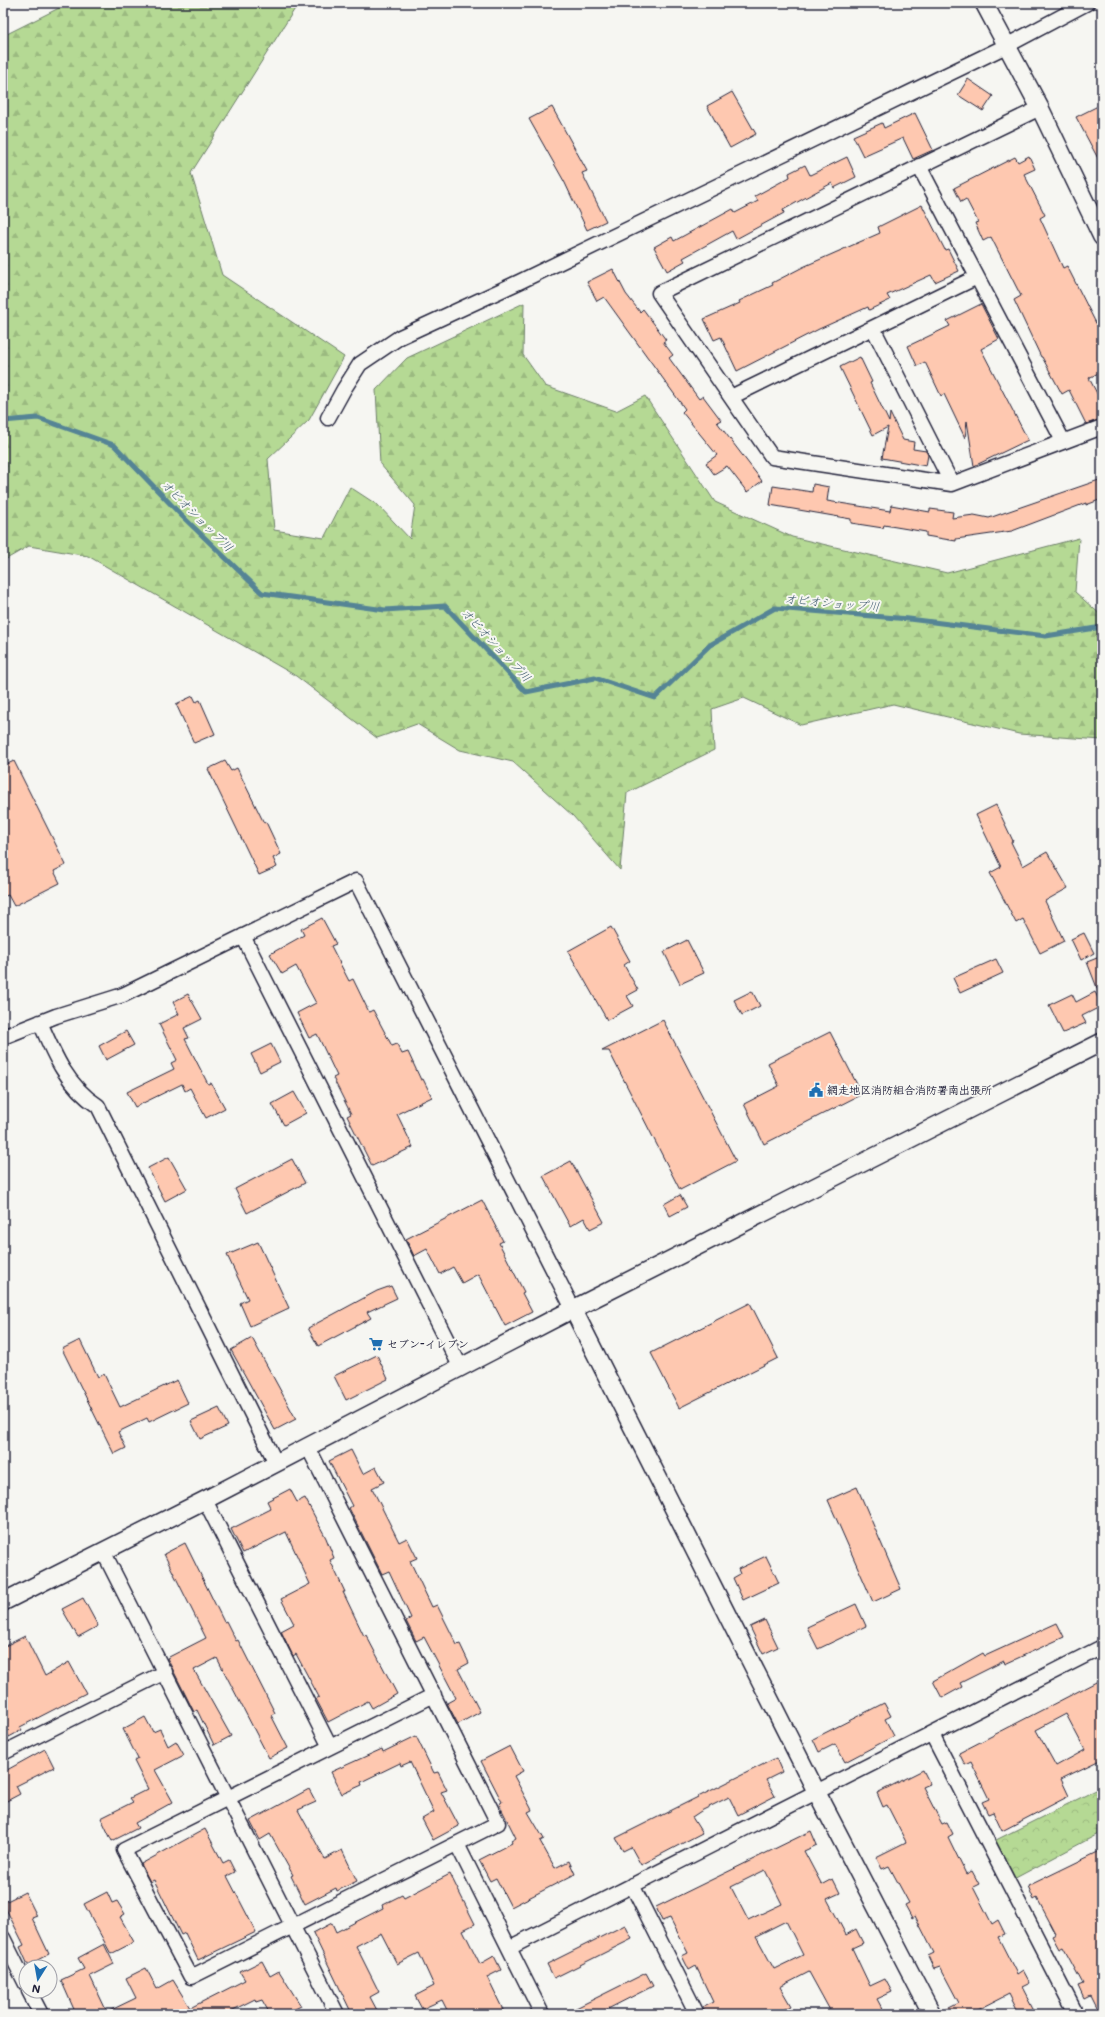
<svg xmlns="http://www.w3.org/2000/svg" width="1105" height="2017" font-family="Mali,'Klee One',sans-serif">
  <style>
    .forest { fill: url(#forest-firs); stroke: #6c7e68 }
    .park { fill: url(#park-crowns); stroke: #6c7e68 }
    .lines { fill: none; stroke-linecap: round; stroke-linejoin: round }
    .stream { stroke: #548495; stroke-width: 5 }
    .building { fill: #fec8b0; stroke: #22223b; fill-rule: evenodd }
    .minor-casing { stroke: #22223b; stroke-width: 17 }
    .tertiary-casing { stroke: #22223b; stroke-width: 20 }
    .minor { stroke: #f6f6f2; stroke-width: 14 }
    .tertiary { stroke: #f6f6f2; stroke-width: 17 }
    .labels { text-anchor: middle; stroke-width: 4; stroke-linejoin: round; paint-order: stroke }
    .poi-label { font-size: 11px; font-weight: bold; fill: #22223b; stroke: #f6f6f2; text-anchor: start }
    .water-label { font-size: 12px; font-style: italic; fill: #3f5b70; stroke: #f6f6f2 }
  </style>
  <defs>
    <pattern id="forest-firs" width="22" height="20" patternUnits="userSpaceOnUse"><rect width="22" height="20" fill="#b5d994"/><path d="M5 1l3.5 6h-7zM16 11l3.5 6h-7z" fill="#9bba80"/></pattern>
    <pattern id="park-crowns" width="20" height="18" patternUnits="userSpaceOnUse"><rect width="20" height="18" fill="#b5d994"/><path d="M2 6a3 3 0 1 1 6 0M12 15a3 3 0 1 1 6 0" fill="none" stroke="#9bba80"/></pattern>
  </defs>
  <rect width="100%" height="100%" fill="#f6f6f2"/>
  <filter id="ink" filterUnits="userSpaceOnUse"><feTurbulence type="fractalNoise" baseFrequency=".025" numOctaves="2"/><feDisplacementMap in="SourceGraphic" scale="8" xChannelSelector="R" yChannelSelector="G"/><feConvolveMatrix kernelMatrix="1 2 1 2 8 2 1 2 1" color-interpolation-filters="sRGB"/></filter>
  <g filter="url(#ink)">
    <!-- forest -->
    <path class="forest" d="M69 3H296V7L191 173 222 275 344 357 309 420 268 459 274 530 324 538 350 487 379 506 410 539 415 505 380 464 376 390 407 358 524 303 523 355 545 386 616 411 645 396 715 502 792 537 947 573 1079 538 1075 592 1102 616V740L1019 734 893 704 801 725 744 698 712 709 714 750 627 793 620 870 573 816 513 762 460 750 417 724 377 738 296 676 88 556 29 546 3 561V36Z"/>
    <!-- park -->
    <path class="park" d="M1102 1787V1832L1008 1882 988 1844Z"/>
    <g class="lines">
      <!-- stream -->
      <path class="stream" d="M3 421 38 418 114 445 181 515 262 593 385 610 445 606 526 692 595 678 655 698 710 645 775 608 909 619 1046 636 1102 627"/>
    </g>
    <!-- building -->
    <path class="building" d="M968 79 993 96 983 111 958 95Z
      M732 92 756 134 730 148 707 106Z
      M1102 104V166L1076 117Z
      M552 107 587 171 582 173 606 221 587 230 565 183 529 119Z
      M915 113 933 150 913 159 903 138 863 156 853 136 882 123 884 128Z
      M1029 156 1035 169 1024 174 1045 215 1040 218 1063 268 1067 266 1102 335V371L1089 378 1102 403V419L1086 424 1069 390 1062 394 1042 357H1041L1014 300 1021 296 991 237 983 241 975 223 978 222 966 199 961 202 954 188 1015 157 1018 162Z
      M847 157 856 177 834 188 832 183 783 210 784 213 736 239 732 231 683 258 685 261 667 271 654 247 672 237 674 241 733 209 735 213 758 201 755 196 790 177 789 173 805 165 810 175Z
      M922 205 945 250 948 249 959 271 935 282 931 275 887 295 890 300 869 310 868 307 819 329 737 371 721 337 714 340 704 319 740 303 739 301 773 285 772 283 803 267 880 233 878 227Z
      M613 269 626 294 640 312 643 309 666 340 663 342 673 355 669 358 699 399 703 396 721 420 717 422 762 481 747 492 727 466 714 474 706 463 717 455 682 412 685 409 604 297 597 301 587 282Z
      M981 304 999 339 981 349 1028 440 974 466 967 421 965 438 944 394 941 396 925 362 917 366 908 346 950 326 947 321Z
      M860 357 872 382 870 383 889 422 890 413 903 440 914 442 913 449 926 451 928 455 926 466 882 458 888 427 873 435 840 367Z
      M1102 479V499L1086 505V503L1012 531 956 539V541L926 536V532L884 525 883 528 851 523V519L770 505 773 486 812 492 813 484 829 487 827 501 890 511 891 505 930 512V509L953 512 952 518 974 515 989 518Z
      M193 696 196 702 200 700 215 734 194 743 176 704Z
      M14 761 66 865 54 871 60 883 14 906 8 895 3 897V766Z
      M225 761 231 771 237 768 264 823 266 822 281 854 273 858 277 867 259 875 208 769Z
      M996 805 1013 841 1011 842 1023 866 1047 852 1068 888 1045 901 1064 941 1040 953 1023 919 1016 923 990 873 1001 867 976 815Z
      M322 918 336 944 331 946 349 981 353 979 369 1012 373 1010 392 1046 397 1044 402 1054 408 1052 421 1080 423 1079 432 1097 397 1114 413 1147 372 1166 347 1116 351 1114 333 1078 337 1076 317 1034 309 1038 297 1013 316 1003 296 966 282 974 270 954 304 935 301 929Z
      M611 927 630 961 624 965 638 990 627 996 633 1006 607 1020 568 951Z
      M1084 933 1094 953 1081 960 1071 939Z
      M687 940 704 973 680 984 664 952Z
      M1102 956V998H1101L1087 962Z
      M996 959 1003 973 960 993 953 978Z
      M752 991 760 1006 742 1015 734 1000Z
      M1095 992 1102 1006 1082 1016 1086 1023 1063 1033 1049 1005 1072 994 1076 1002Z
      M188 994 202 1019 184 1028 189 1038 185 1039 208 1084 211 1083 225 1108 206 1118 190 1088 185 1091 182 1084 135 1107 127 1092 174 1069 171 1063 177 1060 159 1024 179 1014 173 1002Z
      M663 1020 736 1161 680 1190 609 1051H602Z
      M126 1031 134 1045 106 1060 99 1046Z
      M830 1032 862 1094 764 1144 744 1104 779 1086 768 1063Z
      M271 1044 280 1062 260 1072 251 1054Z
      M294 1092 306 1113 284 1125 272 1104Z
      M169 1157 187 1189 165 1201 148 1168Z
      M292 1159 305 1183 247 1213 235 1189Z
      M571 1161 604 1222 590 1229 584 1218 570 1226 543 1176Z
      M680 1195 687 1207 670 1216 664 1204Z
      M482 1200 503 1241 499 1243 524 1292 522 1293 532 1312 505 1326 478 1274 462 1283 453 1267 440 1274 427 1249 414 1256 406 1239Z
      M258 1242 289 1308 250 1326 240 1303 248 1299 227 1255Z
      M391 1286 397 1298 367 1312 371 1318 318 1346 308 1328 377 1291Z
      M750 1303 778 1358 679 1408 651 1353Z
      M252 1338 296 1419 275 1430 231 1350Z
      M80 1340 98 1377 104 1374 120 1407 177 1380 188 1403 149 1422 147 1418 118 1432 126 1448 114 1454 62 1349Z
      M377 1355 388 1379 346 1400 334 1376Z
      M219 1408 228 1426 200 1439 191 1421Z
      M351 1450 363 1474 376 1467 384 1482 372 1488 399 1542 407 1538 417 1558 410 1561 432 1607 437 1605 457 1645 460 1644 469 1663 458 1669 480 1712 458 1724 447 1703 456 1698 424 1637 416 1641 406 1621 411 1618 389 1571 382 1574 349 1508 352 1506 329 1461Z
      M857 1487 901 1589 873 1602 828 1500Z
      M290 1489 297 1502 305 1498 326 1538 334 1558 330 1560 345 1592H343L364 1636 366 1635 397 1694 372 1708 368 1701 328 1722 316 1699 319 1697 296 1654 293 1656 281 1631 294 1624 281 1599 310 1584 286 1532 243 1553 231 1529 271 1509 267 1501Z
      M185 1543 224 1622 226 1621 236 1641 238 1640 275 1713 271 1715 288 1748 269 1758 217 1658 194 1670 231 1736 214 1745 197 1710 194 1712 167 1658 206 1638 164 1554Z
      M766 1556 779 1583 743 1600 733 1578 740 1574 738 1569Z
      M83 1598 98 1626 78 1637 62 1609Z
      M856 1604 866 1626 818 1649 807 1627Z
      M765 1620 778 1647 763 1654 750 1627Z
      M1057 1623 1064 1637 1005 1664 1004 1661 960 1683 962 1687 942 1698 933 1681 983 1653 985 1656Z
      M25 1636 45 1676 69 1662 86 1693 20 1727 22 1730 9 1737 3 1726V1647Z
      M1102 1679V1759L1061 1779 1069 1796 1002 1831 993 1812 988 1814 982 1802 989 1799 971 1762 965 1765 959 1753ZM1066 1714 1085 1750 1056 1766 1036 1730Z
      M884 1703 891 1716 885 1719 894 1736 845 1762 835 1744 819 1752 813 1739Z
      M145 1717 153 1732 160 1729 168 1746 176 1741 184 1755 155 1770 173 1802 135 1823 138 1828 112 1841 101 1818 133 1802 130 1798 148 1789 134 1761 138 1759 123 1729Z
      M416 1736 434 1773 438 1772 447 1790 441 1792 459 1826 433 1840 422 1819 434 1812 410 1762 401 1766 400 1763 361 1782 362 1785 342 1794 331 1772 382 1749 383 1752Z
      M510 1746 523 1771 514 1776 532 1810 528 1812 544 1839 540 1841 555 1868 569 1861 575 1874 511 1907 496 1878 490 1881 479 1860 512 1843 511 1841 516 1838 499 1804 502 1802 481 1761Z
      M45 1749 54 1767 16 1786 20 1794 3 1803V1761L7 1770Z
      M776 1758 782 1772 766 1780 775 1796 738 1815 729 1797 701 1811 692 1817 702 1833 641 1865 631 1847 623 1851 616 1838Z
      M923 1770 930 1784 923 1787 942 1824 947 1822 953 1834 948 1837 966 1874 972 1871 979 1884 973 1887 992 1924 998 1920 1005 1934 998 1937 1017 1974 1023 1970 1030 1983 1022 1987 1034 2010 1027 2014H1019L1009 1994 970 2014H942L941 2012 959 2003 940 1967 934 1969 928 1956 934 1953 915 1916 912 1918 905 1905 909 1903 889 1866 882 1869 876 1857 906 1842 887 1805 883 1807 877 1793Z
      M309 1789 316 1802 298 1810 325 1859 342 1850 357 1881 337 1891 336 1888 305 1904 291 1876 293 1875 270 1834 260 1840 250 1821Z
      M205 1829 223 1863 229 1860 235 1872 227 1876 256 1932 198 1960 185 1933 181 1935 154 1880 150 1882 141 1864Z
      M811 1831 817 1845 804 1851 822 1885 833 1879 840 1893 827 1899 846 1935 856 1929 863 1943 852 1948 870 1986 885 1979 892 1992 877 1999 885 2014H832L809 1972 780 1987 791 2006 775 2014H705L703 2007 713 2002 696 1966 689 1970 682 1956 688 1953 670 1918 662 1921 656 1907ZM765 1870 782 1904 748 1920 731 1887ZM786 1921 803 1955 774 1969 756 1936Z
      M1102 1850V2014H1099L1090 1996 1084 1999 1078 1986 1083 1984 1063 1947 1059 1949 1052 1936 1056 1934 1037 1898 1034 1900 1028 1886Z
      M450 1874 475 1924 463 1930 480 1964 494 1956 501 1970 487 1977 505 2014H449L442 2000 422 2009 415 1996 434 1986 419 1953 397 1964 381 1933 356 1946 379 1992 370 1997 379 2014H352L313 1933 332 1923 336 1932 383 1908 382 1905 402 1895 404 1898Z
      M25 1892 37 1916 32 1918 49 1954 28 1965 20 1947 24 1945 3 1903Z
      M107 1892 112 1903 117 1901 125 1914 120 1917 134 1942 111 1954 84 1904Z
      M625 1925 632 1939 554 1978 547 1964Z
      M104 1944 114 1964 90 1976 107 2012 136 1998 126 1978 146 1968 157 1989 173 1980 190 2008 245 1980 240 1972 262 1961 270 1976 279 1971 301 2006 285 2014H270L262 2000 256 2002 255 1999 225 2014H76L61 1980 84 1969 78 1958Z
      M646 1973 653 1986 598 2014H564Z"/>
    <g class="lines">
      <defs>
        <path id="minor" d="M1040 108 659 293 772 457 952 484 1102 427
          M919 166 1063 441
          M873 328 952 484
          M731 397 977 277
          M328 418 344 389 360 364 400 337 519 282 1006 46 1087 3
          M243 936 461 1368
          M40 1022C54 1055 67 1086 98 1106L276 1463
          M3 1037 56 1016 123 995 356 881 573 1309
          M308 1447 498 1823 191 1977 124 1850 434 1695
          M205 1500 330 1747
          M103 1551 337 2014
          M932 1734 1076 2014
          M3 1753 165 1672
          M457 1844 542 2014
          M632 1885 697 2014
          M3 1938 26 1984
          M509 1948 1102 1647
          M29 1991 41 2014"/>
        <path id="tertiary" d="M984 3 1040 108 1102 237
          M573 1309 816 1791 932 2014
          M3 1602 205 1500 573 1309 1102 1042"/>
      </defs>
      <!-- minor casing -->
      <use href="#minor" class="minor-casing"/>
      <!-- tertiary casing -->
      <use href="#tertiary" class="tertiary-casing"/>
      <!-- minor -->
      <use href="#minor" class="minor"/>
      <!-- tertiary -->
      <use href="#tertiary" class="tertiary"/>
    </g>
  </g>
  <!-- icons -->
  <defs>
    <symbol id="civic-bare" viewBox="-9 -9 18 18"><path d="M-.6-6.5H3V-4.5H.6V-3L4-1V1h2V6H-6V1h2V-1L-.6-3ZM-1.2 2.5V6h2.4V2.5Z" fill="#1f6fb2" stroke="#f6f6f2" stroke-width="2.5" paint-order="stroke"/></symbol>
    <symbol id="supermarket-bare" viewBox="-9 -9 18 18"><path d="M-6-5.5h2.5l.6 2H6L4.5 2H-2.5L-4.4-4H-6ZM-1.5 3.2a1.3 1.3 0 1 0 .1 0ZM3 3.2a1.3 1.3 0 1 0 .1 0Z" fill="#1f6fb2" stroke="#f6f6f2" stroke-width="2.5" paint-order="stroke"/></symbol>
  </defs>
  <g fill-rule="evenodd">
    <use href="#civic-bare" x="806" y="1080" width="20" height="20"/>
    <use href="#supermarket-bare" x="366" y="1334" width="20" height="20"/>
  </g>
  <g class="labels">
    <!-- poi labels -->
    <g class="poi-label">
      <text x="827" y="1094">網走地区消防組合消防署南出張所</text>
      <text x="387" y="1348">セブン-イレブン</text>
    </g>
    <!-- water labels -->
    <g class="water-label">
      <text transform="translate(197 516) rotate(45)" y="4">オビオショップ川</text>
      <text transform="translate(832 603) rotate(5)" y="4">オビオショップ川</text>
      <text transform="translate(496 645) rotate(47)" y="4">オビオショップ川</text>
    </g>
  </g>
  <!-- margin -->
  <rect width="1105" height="2017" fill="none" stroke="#f6f6f2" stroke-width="16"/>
  <rect x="8" y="8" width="1089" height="2001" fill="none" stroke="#22223b" stroke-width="1.5" filter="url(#ink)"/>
  <!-- north arrow -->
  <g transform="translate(38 1979) rotate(191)"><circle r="19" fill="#f6f6f2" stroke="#a1a1a9"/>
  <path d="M0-3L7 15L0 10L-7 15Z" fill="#1f6fb2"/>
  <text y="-6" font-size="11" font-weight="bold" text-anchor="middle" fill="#22223b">N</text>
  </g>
</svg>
